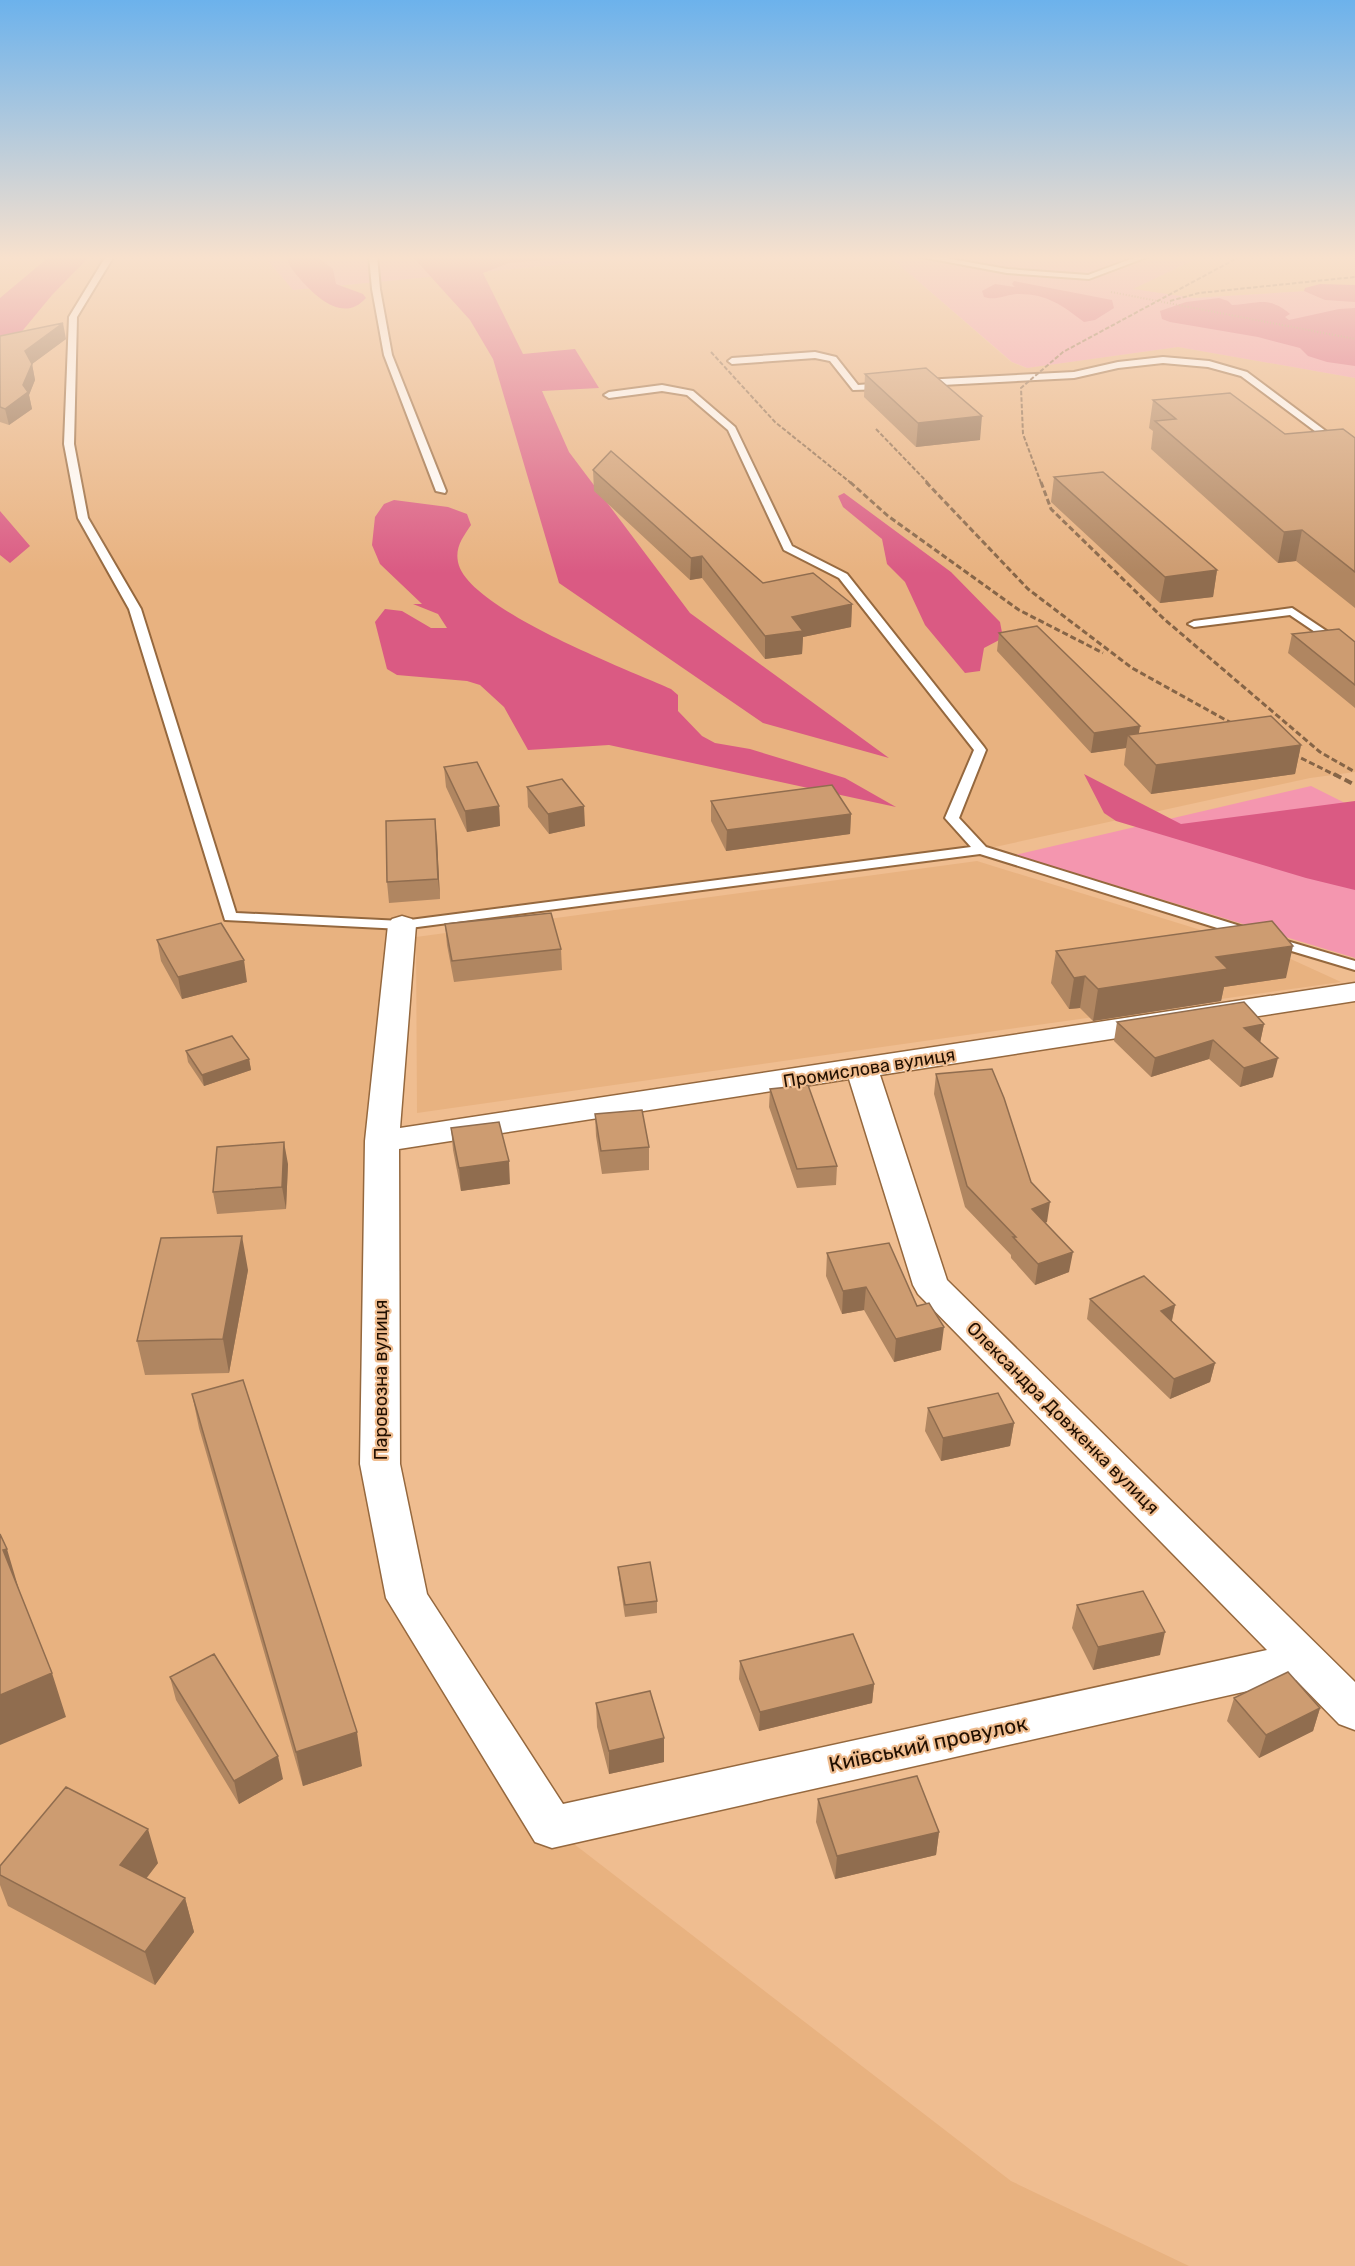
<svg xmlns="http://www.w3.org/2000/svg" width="1355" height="2266" font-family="Rubik,sans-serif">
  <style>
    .built { fill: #e8b280 }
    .green { fill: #f496af }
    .forest { fill: #da5a83 }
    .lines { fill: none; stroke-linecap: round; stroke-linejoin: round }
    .lane-casing { stroke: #95683e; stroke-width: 4 }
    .street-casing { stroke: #95683e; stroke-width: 3 }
    .path { stroke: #ac8461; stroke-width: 2; stroke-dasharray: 1 2; stroke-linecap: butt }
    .lane { fill: #fff; fill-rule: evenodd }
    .street { fill: #fff; fill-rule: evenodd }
    .rail-far2 { stroke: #866547; stroke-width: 2; stroke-dasharray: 4.5 2; stroke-linecap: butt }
    .rail-far1 { stroke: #866547; stroke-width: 3; stroke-dasharray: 6 3; stroke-linecap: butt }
    .rail { stroke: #866547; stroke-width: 4; stroke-dasharray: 8 4; stroke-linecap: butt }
    .wall { fill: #b08661 }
    .shaded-wall { fill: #906d4f }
    .building { fill: #cd9c71; stroke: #906d4f; stroke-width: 1.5 }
    .labels { text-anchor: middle; stroke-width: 4.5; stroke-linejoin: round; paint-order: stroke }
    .street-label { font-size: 18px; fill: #210f01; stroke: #efbd90 }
    .near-street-label { font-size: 21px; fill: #210f01; stroke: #efbd90 }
  </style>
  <rect width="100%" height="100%" fill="#efbd90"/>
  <!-- built -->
  <path class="built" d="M0 256H264L293 290 649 256H860L896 262 1011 362 1026 368 1178 347 1355 378V772L1310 778 981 850 403 925 382 1141 407 1598 552 1827 1011 2181 1189 2266H0Z
    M1202 256H1355V288L1194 298 1132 289Z
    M977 861 1282 955 1341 982 417 1113 416 937Z"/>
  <!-- green -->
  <path class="green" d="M264 256H649L293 290Z
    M860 256H1202L1133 289 1194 298 1355 288V378L1178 347 1027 368 1012 362 896 262Z
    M1311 786 1355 808V958L1015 855Z"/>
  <!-- forest -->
  <path class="forest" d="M50 256H90L52 295 0 358V298Z
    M287 256H316L333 269 336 284 363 294 366 298C344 323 317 298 301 280 294 272 288 266 287 256Z
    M412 256H600L509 263 483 273 523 354 575 349 599 388 542 391 569 452 690 613 889 758 763 723 559 583 493 359 470 320Z
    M1014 281 1112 300 1114 308 1095 320 1084 322C1062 305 1046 293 1016 294 1005 295 995 301 984 297L982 291 995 284 1015 287 1012 284Z
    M1320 284 1355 285V302L1325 300 1304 291 1305 288Z
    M1219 298 1228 301 1232 305C1259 304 1267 295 1290 314L1285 317 1289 320 1339 309 1355 308V366L1327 362 1308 356 1300 348 1258 337 1170 322 1162 319 1160 311 1186 302Z
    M844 493 951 572 1000 622 1003 638 984 648 980 671 965 673 925 625 905 582 887 564 882 539 843 507 838 496Z
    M394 500 448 507 467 514 471 525C463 537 455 547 458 562 467 609 627 669 671 689L678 695V711L702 736 715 743 750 749 845 778 896 807 609 745 528 750 504 707 480 685 467 681 397 675 387 669 375 622 385 609 402 611 431 628H447L438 614 413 604H422L380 564 372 545 375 517 384 504Z
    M0 511 30 546 10 563 0 555Z
    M1084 774 1181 824 1355 801V890L1306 878 1116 821 1104 813Z"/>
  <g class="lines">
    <defs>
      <path id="lane" d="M106 256H114L77 317 74 444 88 518 141 609 236 913 402 921 971 847 945 818 974 750 839 578 784 550 728 430 687 395 662 391 609 398 604 395 609 392 662 385 693 391 735 427 792 546 847 574 984 747 986 750 959 818 986 847 1253 930 1255 933 1253 936H1243L980 854 402 929 225 920 129 609 78 518 64 444 69 317Z
        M369 256H377L380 289 392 355 446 491 445 493 436 491 384 355 372 289Z
        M916 256H934L1007 269 1088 275 1139 256H1150L1089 279 1007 273Z
        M815 352 836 357 858 385 885 383 890 386 885 389 853 390 830 361 815 358 732 364 728 361 732 358Z
        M1163 357 1209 361 1247 372 1355 453V461L1241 376 1208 367 1163 363 1118 368 1074 378 923 386 918 383 923 380 1074 372 1118 362Z
        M1292 608 1355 650V659L1290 615 1194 627 1188 624 1194 621Z
        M1273 937 1355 961V970L1268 944 1266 941 1268 938Z"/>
      <path id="street" d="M402 916 412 919 416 925 400 1128 1355 983V1001L880 1075 947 1280 1355 1682V1730L1339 1724 1296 1680 552 1848 535 1842 386 1598 360 1464 365 1141 388 925 392 919ZM849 1079 913 1285 918 1294 1267 1650 563 1804 427 1594 400 1464 399 1149Z"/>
    </defs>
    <!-- lane casing -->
    <use href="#lane" class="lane-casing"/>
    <!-- street casing -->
    <use href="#street" class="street-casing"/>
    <!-- path -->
    <path class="path" d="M1111 292 1355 339"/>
    <!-- lane -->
    <use href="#lane" class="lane"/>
    <!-- street -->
    <use href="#street" class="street"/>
    <!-- rail-far2 -->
    <path class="rail-far2" d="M1170 301 1199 293 1355 277
      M711 352 775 422 851 483
      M876 429 928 483
      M1041 483 1023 434 1021 388 1063 352 1241 256"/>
    <!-- rail-far1 -->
    <path class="rail-far1" d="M850 482 888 516 1019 610 1103 653
      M926 482 1028 589 1132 668 1242 729
      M1041 482 1051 509 1164 619 1320 752 1355 772
      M1285 750 1337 776"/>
    <!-- rail -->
    <path class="rail" d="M1334 774 1355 785"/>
  </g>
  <!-- wall -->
  <path class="wall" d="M0 336 66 339 32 364 35 380 29 395 32 409 9 425 0 422Z
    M865 374 980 440 916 447 864 397Z
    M1153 400 1285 434 1355 438V608L1296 561 1278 563 1151 449 1153 431 1149 428Z
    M593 470 763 583 852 604 851 627 803 637 802 654 765 659 702 578 690 580 594 491Z
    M1054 477 1217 570 1213 597 1160 603 1051 502Z
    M999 633 1140 726 1138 734 1301 745 1295 774 1151 794 1124 765 1126 748 1091 753 997 651Z
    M1292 634 1355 642V708L1288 653Z
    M444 767 499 806 500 826 467 832 446 787Z
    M527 787 585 826 549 834 528 807Z
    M711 801 851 814 850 834 726 851 711 821Z
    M437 839 440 899 389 903 387 882Z
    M445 924 561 949 562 970 454 982 447 945Z
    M157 940 247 982 182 999 161 961Z
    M1056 951 1286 978 1224 987 1221 1001 1093 1021 1080 1008 1069 1009 1051 983Z
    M1117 1022 1264 1024 1260 1042 1273 1077 1240 1087 1209 1059 1151 1077 1114 1041Z
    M186 1051 249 1059 251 1070 204 1086 188 1062Z
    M936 1074 1031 1182 1047 1222 1045 1223 1069 1272 1035 1285 1011 1258V1255L965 1207 934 1094Z
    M770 1089 837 1166 836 1185 797 1188 769 1107Z
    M595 1114 649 1147V1170L602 1174 596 1136Z
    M451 1128 510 1184 461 1191 453 1150Z
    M288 1164 286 1209 217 1214 213 1192Z
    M827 1253 917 1306 941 1350 894 1362 864 1310 842 1314 826 1276Z
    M248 1270 229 1373 145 1375 137 1341Z
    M1090 1299 1175 1305 1172 1321 1215 1363 1210 1382 1170 1399 1087 1319Z
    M192 1394 362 1766 303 1786 199 1428Z
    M928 1408 1014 1423 1010 1446 941 1461 925 1431Z
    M618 1567 657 1601V1613L625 1617 619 1578Z
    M1077 1605 1160 1655 1093 1670 1072 1628Z
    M740 1661 874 1684 872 1703 759 1731 739 1679Z
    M170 1677 283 1779 239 1804 176 1700Z
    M1234 1698 1320 1708 1313 1731 1259 1758 1227 1721Z
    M596 1703 664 1762 609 1774 597 1727Z
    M818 1799 939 1832 936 1855 835 1879 816 1822Z
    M158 1863 146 1879 185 1898 194 1932 155 1985 8 1906 0 1885V1866Z"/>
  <!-- shaded-wall -->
  <path class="shaded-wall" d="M63 323 66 339 28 367 25 351Z
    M32 364 35 380 29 395 32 409 9 425 5 409 23 385Z
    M982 416 980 440 916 447 918 423Z
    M1302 530 1296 561 1278 563 1284 532Z
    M702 556V578L690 580 691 558Z
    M1217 570 1213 597 1160 603 1165 577Z
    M852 604 851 627 803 637 802 654 765 659V636L792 617Z
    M1140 726 1137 745 1128 735 1126 748 1091 753 1094 733Z
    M1301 745 1295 774 1151 794 1156 765Z
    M499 806 500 826 467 832 465 811Z
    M584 806 585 826 549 834 548 814Z
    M851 814 850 834 726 851 727 830Z
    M435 819 437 839 440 899 438 879Z
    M1293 946 1286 978 1224 987 1221 1001 1093 1021 1098 989 1216 957Z
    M244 960 247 982 182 999 178 977Z
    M1085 976 1080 1008 1069 1009 1074 978Z
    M1264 1024 1260 1043 1244 1028Z
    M1213 1040 1209 1059 1151 1077 1155 1058Z
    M1278 1058 1273 1077 1240 1087 1244 1068Z
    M249 1059 251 1070 204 1086 202 1075Z
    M284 1142 288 1164 286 1209 282 1187Z
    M509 1161 510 1184 461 1191 459 1168Z
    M1050 1202 1047 1222 1029 1229 1032 1209Z
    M242 1236 248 1270 229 1373 223 1339Z
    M1073 1252 1069 1272 1035 1285 1038 1264Z
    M866 1287 864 1310 842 1314 843 1291Z
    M1175 1305 1171 1324 1161 1311Z
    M944 1327 941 1350 894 1362 896 1339Z
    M1215 1363 1210 1382 1170 1399 1174 1379Z
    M1014 1423 1010 1446 941 1461 943 1438Z
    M7 1549 20 1593 3 1550Z
    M1165 1632 1160 1655 1093 1670 1098 1647Z
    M52 1673 66 1717 0 1745V1695Z
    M874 1684 872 1703 759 1731 760 1712Z
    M1320 1708 1313 1731 1259 1758 1266 1735Z
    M357 1732 362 1766 303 1786 296 1752Z
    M664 1738V1762L609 1774V1751Z
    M278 1756 283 1779 239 1804 234 1781Z
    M148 1829 158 1863 130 1899 120 1865Z
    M939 1832 936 1855 835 1879 837 1856Z
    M185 1898 194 1932 155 1985 145 1952Z"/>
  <!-- building -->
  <path class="building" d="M63 323 25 351 32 364 23 385 28 392 5 409 0 407V336Z
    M926 368 982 416 918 423 865 374Z
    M1230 393 1285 434 1343 429 1355 438V572L1302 530 1284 532 1155 421 1176 419 1153 400Z
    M611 451 763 583 813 573 852 604 792 617 803 631 765 636 702 556 691 558 593 470Z
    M1103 472 1217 570 1165 577 1054 477Z
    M1037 626 1140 726 1094 733 999 633Z
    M1339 629 1355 642V685L1292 634Z
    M1271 716 1301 745 1156 765 1128 735Z
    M477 762 499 806 465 811 444 767Z
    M562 779 584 806 548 814 527 787Z
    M832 785 851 814 727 830 711 801Z
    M435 819 438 879 387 882 386 821Z
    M551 913 561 949 452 961 445 924Z
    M1272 921 1293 946 1216 957 1228 969 1098 989 1085 976 1074 978 1056 951Z
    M221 923 244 960 178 977 157 940Z
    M1244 1002 1264 1024 1244 1028 1278 1058 1244 1068 1213 1040 1155 1058 1117 1022Z
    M232 1036 249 1059 202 1075 186 1051Z
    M992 1069 1004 1098 1031 1182 1050 1202 1032 1209 1073 1252 1038 1264 1013 1237H1016L967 1186 936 1074Z
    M808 1085 837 1166 797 1169 770 1089Z
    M642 1110 649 1147 601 1151 595 1114Z
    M499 1122 509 1161 459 1168 451 1128Z
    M284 1142 282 1187 213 1192 217 1147Z
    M242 1236 223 1339 137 1341 161 1238Z
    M889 1243 917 1306 929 1303 944 1327 896 1339 866 1287 843 1291 827 1253Z
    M1144 1276 1175 1305 1161 1311 1215 1363 1174 1379 1090 1299Z
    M243 1380 357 1732 296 1752 192 1394Z
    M998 1393 1014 1423 943 1438 928 1408Z
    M0 1534 7 1549 3 1550 52 1673 0 1695Z
    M650 1562 657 1601 625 1605 618 1567Z
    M1143 1591 1165 1632 1098 1647 1077 1605Z
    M853 1634 874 1684 760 1712 740 1661Z
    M214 1654 278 1756 234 1781 170 1677Z
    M1288 1672 1320 1708 1266 1735 1234 1698Z
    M650 1691 664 1738 609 1751 596 1703Z
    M917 1776 939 1832 837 1856 818 1799Z
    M66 1787 148 1829 120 1865 185 1898 145 1952 0 1875V1866Z"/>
  <!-- sky -->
  <linearGradient id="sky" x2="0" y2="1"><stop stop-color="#6cb2ec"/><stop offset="0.45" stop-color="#f8e1cd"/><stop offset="1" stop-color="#f8e1cd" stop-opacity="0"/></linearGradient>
  <rect width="1355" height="573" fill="url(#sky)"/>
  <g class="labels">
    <!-- street labels -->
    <g class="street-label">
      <text transform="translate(869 1068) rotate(-9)" y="6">Промислова вулиця</text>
      <text transform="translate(381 1380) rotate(-90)" y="6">Паровозна вулиця</text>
      <text transform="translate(1063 1418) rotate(45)" y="6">Олександра Довженка вулиця</text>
    </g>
    <!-- near-street labels -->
    <g class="near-street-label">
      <text transform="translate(928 1744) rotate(-12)" y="7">Київський провулок</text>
    </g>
  </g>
</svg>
